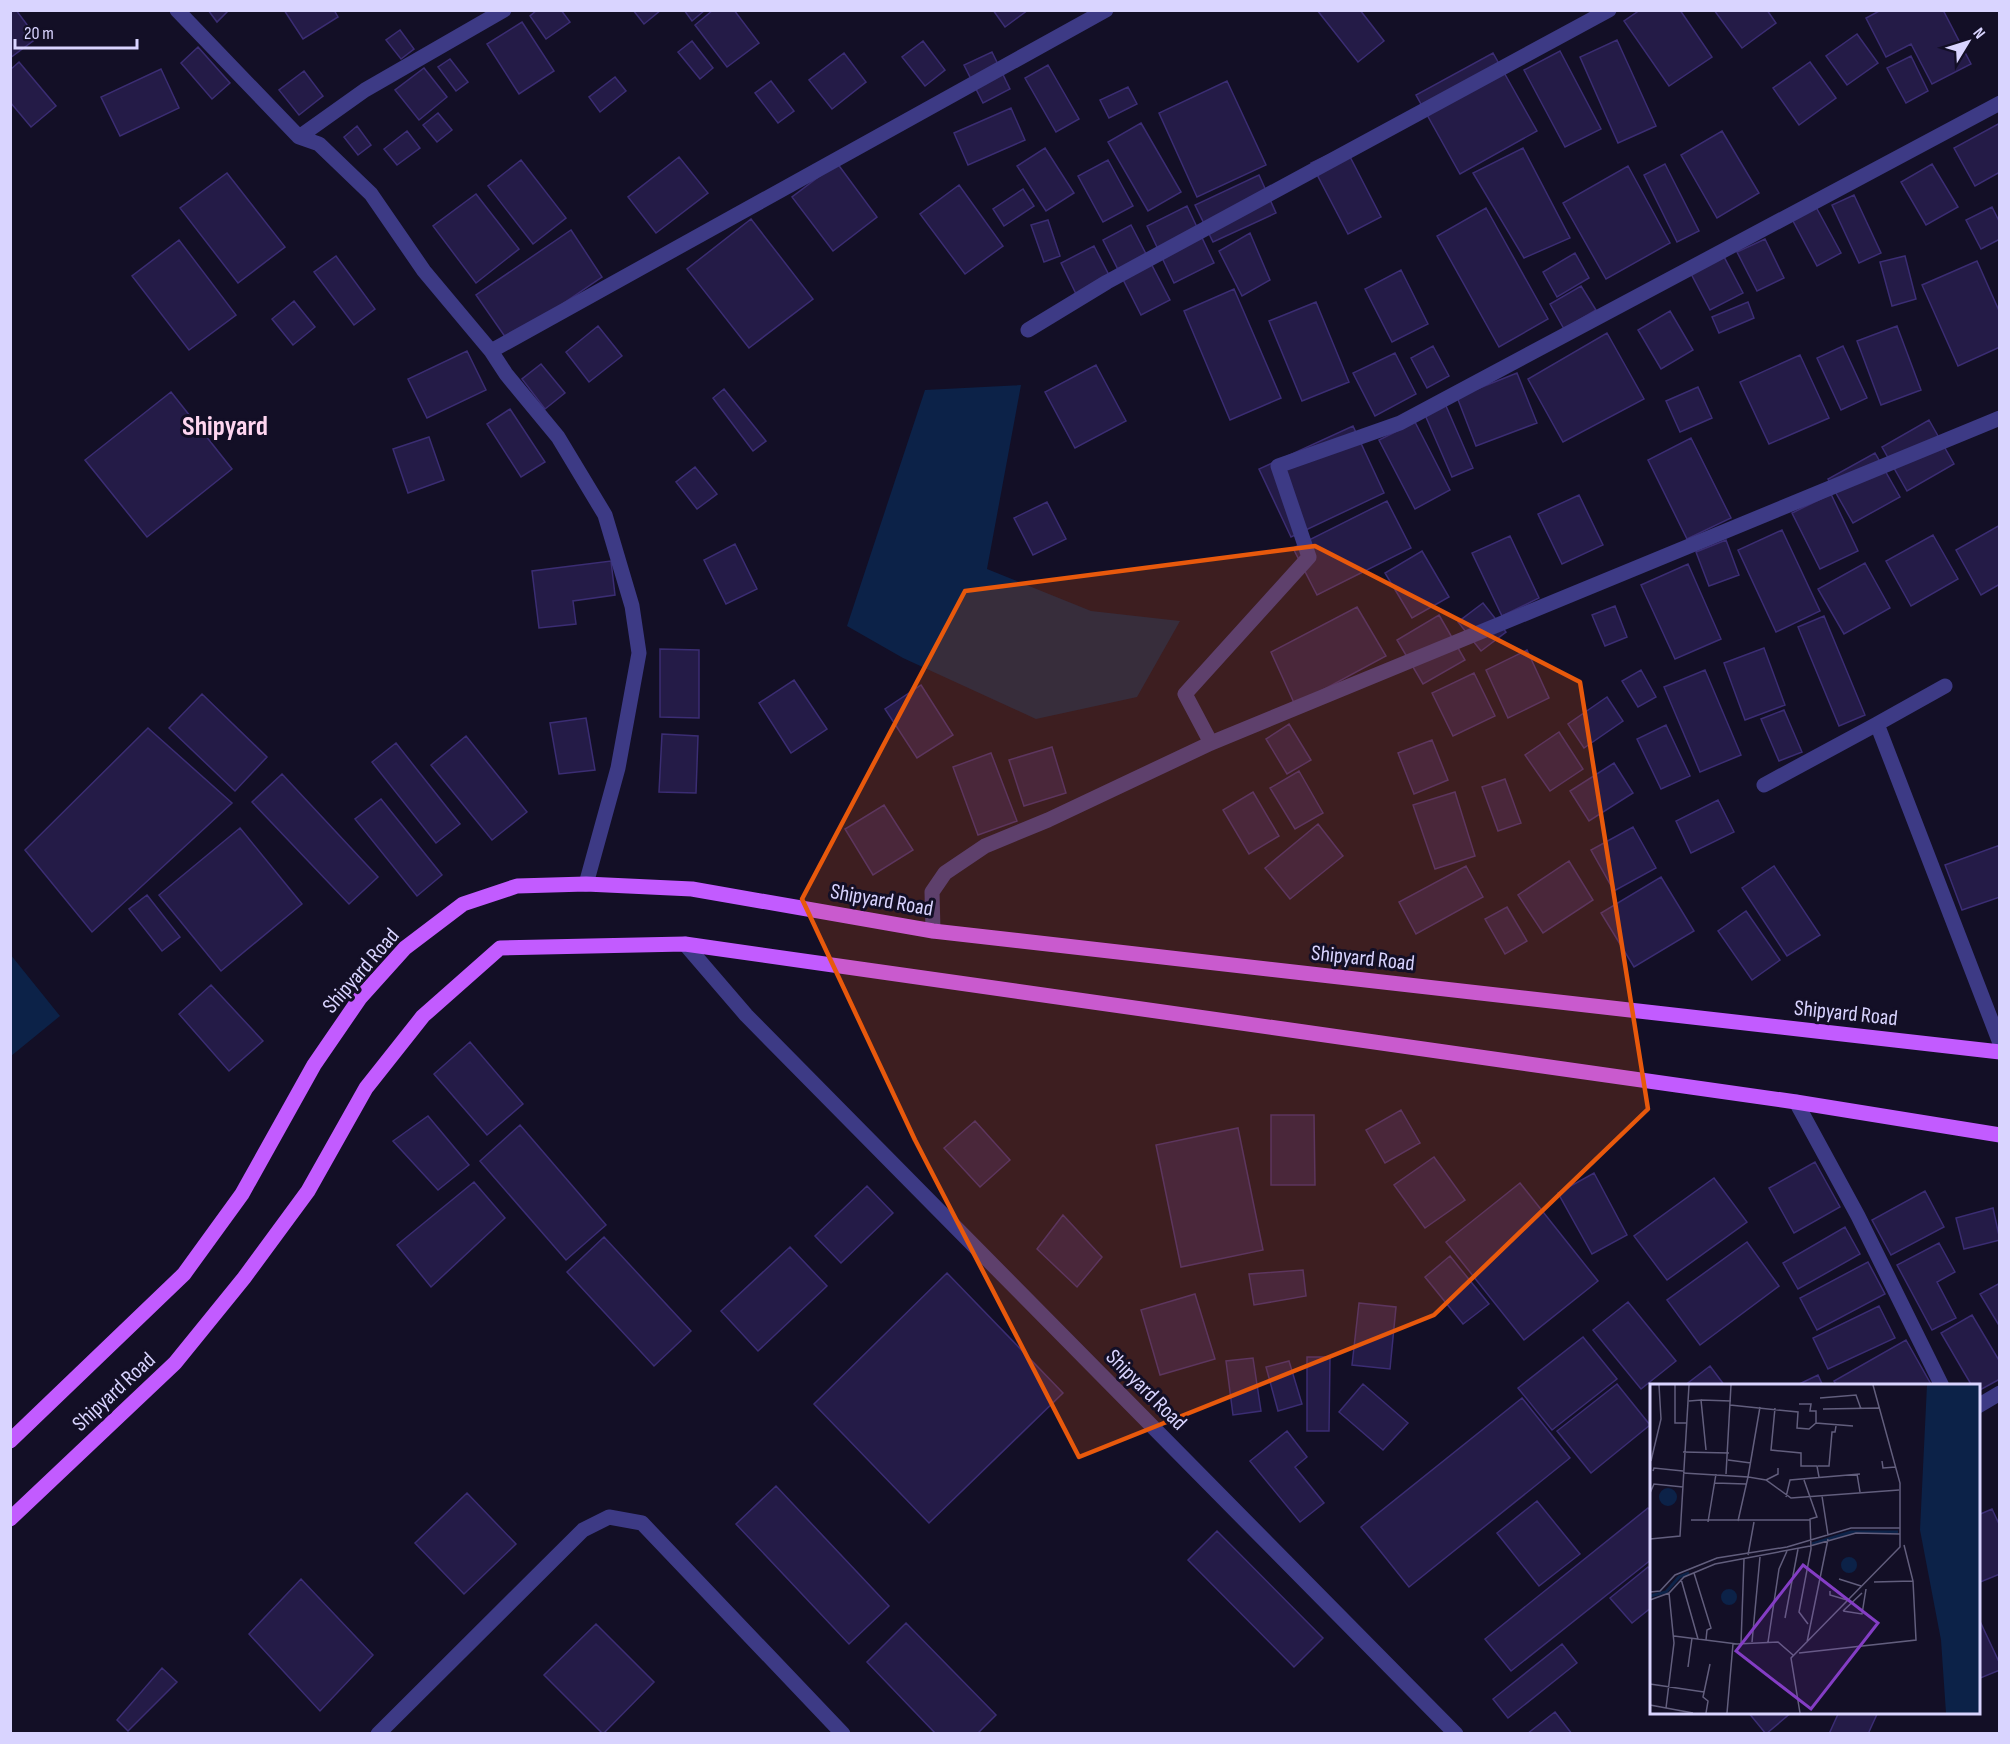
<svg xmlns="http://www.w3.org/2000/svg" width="2010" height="1744" font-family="'Sofia Sans Condensed',sans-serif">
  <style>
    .water { fill: #0c2248 }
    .building { fill: #241b47; stroke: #3b2d73; stroke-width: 1.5 }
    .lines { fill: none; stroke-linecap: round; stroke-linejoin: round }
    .lane { stroke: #3d3a85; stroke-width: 15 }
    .street { stroke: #3d3a85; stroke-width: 15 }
    .primary { stroke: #c25bff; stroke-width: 15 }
    .marked { fill: #e8590c; fill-opacity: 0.2; stroke: #e8590c; stroke-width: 4.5; stroke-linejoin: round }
    .labels { text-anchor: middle; stroke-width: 6; stroke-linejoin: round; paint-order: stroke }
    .street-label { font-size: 22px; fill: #d9d4ff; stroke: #130f26 }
    .district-label { font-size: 28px; font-weight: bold; fill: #ffd6f0; stroke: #130f26 }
    .inset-river { fill: none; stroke: #0c2248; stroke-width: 3 }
    .inset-road { fill: none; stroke: #625e7d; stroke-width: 1.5 }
    .view { fill: #843dc5; fill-opacity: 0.15; stroke: #843dc5; stroke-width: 3 }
    .inset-edge { fill: none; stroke: #d9d4ff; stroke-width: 3 }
  </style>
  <rect width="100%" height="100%" fill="#130f26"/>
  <!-- water -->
  <path class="water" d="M1021 385 987 569 1091 611 1180 621 1137 697 1036 719 903 658 847 626 925 390Z
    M10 954 60 1016 11 1056H10Z"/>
  <!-- building -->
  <path class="building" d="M10 10H16L37 38 10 58Z
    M208 10H229L217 22Z
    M284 10H334L338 17 303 39Z
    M537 10H561L570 22 546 39 530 16Z
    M633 10H661L644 24Z
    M684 10H705L692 21Z
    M713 10H734L759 43 727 67 695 25Z
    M993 10H1028L1005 27Z
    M1317 10H1360L1384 41 1358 62Z
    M1640 10H1680L1712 57 1669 86 1624 21Z
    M1714 10H1767L1776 23 1742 48Z
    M1881 10H1943L1971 64 1932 84 1911 44 1886 57 1866 18Z
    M522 22 554 71 519 94 487 44Z
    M400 30 414 49 401 59 386 40Z
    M1857 34 1878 63 1847 85 1826 56Z
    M1617 40 1656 126 1618 143 1580 57Z
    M692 41 713 68 700 79 678 52Z
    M923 41 945 70 925 86 902 57Z
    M198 47 230 83 212 99 181 63Z
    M1560 51 1601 129 1565 147 1524 70Z
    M992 52 1010 89 983 103 964 65Z
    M844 53 866 82 832 109 809 80Z
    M1493 53 1537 131 1460 174 1416 95Z
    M1911 56 1928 91 1906 103 1887 68Z
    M450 59 468 82 456 91 438 67Z
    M19 62 56 106 31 127 10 102V70Z
    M1810 62 1836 98 1799 125 1773 88Z
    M1048 65 1079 119 1056 132 1025 78Z
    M424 68 447 97 419 120 395 90Z
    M161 69 179 108 120 136 101 97Z
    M304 71 323 96 299 115 279 90Z
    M615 77 626 91 600 112 589 97Z
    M771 81 794 111 778 123 755 93Z
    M1227 81 1266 165 1197 197 1159 113Z
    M1128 87 1137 104 1109 118 1100 100Z
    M1011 108 1025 140 968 165 954 133Z
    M438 113 452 130 437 142 423 125Z
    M1141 123 1181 192 1148 211 1108 142Z
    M2000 123V172L1975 186 1954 148Z
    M357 126 371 145 358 155 344 137Z
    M407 131 420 148 397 165 384 149Z
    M1722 131 1759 193 1717 218 1681 155Z
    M1345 147 1381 217 1348 234 1311 163Z
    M1045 148 1074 193 1046 211 1017 166Z
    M1523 148 1570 238 1524 258 1473 173Z
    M679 157 708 193 656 233 628 197Z
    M521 160 566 218 533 244 488 186Z
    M1108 160 1133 206 1103 222 1078 176Z
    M837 163 877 217 833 251 792 197Z
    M1665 164 1699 231 1677 242 1644 175Z
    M1932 164 1958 207 1926 225 1901 182Z
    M1628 166 1670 243 1606 279 1563 203Z
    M227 173 285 247 238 283 180 208Z
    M1259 175 1276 213 1213 242 1195 205Z
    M959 185 1003 246 965 274 920 214Z
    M1023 189 1034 206 1004 226 993 209Z
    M476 194 519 249 476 283 433 226Z
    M1854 195 1881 253 1859 263 1832 205Z
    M1187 206 1214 263 1174 283 1147 226Z
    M1816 207 1841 253 1817 266 1792 219Z
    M1992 207 2000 223V239L1981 249 1966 220Z
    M1486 208 1548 319 1499 347 1437 236Z
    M751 219 813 299 749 348 687 269Z
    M1048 220 1060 256 1044 262 1031 225Z
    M1131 225 1170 300 1141 315 1103 240Z
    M571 230 602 277 508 341 476 295Z
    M1250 233 1270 280 1242 296 1219 251Z
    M1765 239 1784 278 1757 291 1737 252Z
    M179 240 236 315 189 350 132 276Z
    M1094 246 1112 281 1078 298 1061 263Z
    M1721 251 1743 293 1710 310 1688 268Z
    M1575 253 1589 278 1557 297 1543 272Z
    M336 256 375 309 354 325 314 272Z
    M1905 256 1916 299 1892 306 1880 262Z
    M1977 261 2000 313V347L1958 366 1922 285Z
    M1401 270 1428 324 1392 342 1365 289Z
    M1581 286 1596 310 1564 329 1550 304Z
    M1234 289 1281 398 1230 420 1184 311Z
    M294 301 315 327 293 345 272 319Z
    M1316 302 1349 382 1302 401 1269 321Z
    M1748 302 1754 318 1719 333 1712 317Z
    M1670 311 1693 350 1661 369 1638 330Z
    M598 326 622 356 589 382 566 352Z
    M1897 326 1921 390 1881 405 1857 341Z
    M1607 333 1644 399 1563 442 1528 379Z
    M1433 346 1449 376 1427 388 1411 358Z
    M1843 346 1867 398 1841 410 1817 358Z
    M467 351 486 390 427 418 408 379Z
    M1395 353 1416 394 1375 416 1353 373Z
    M1800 355 1829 418 1769 444 1740 382Z
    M541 364 565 393 545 409 522 379Z
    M1096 365 1126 421 1075 448 1045 392Z
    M1517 373 1537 423 1476 446 1457 397Z
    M1698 387 1712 418 1680 432 1666 401Z
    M724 389 766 441 753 451 713 398Z
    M171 392 232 469 147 537 85 460Z
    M1443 399 1473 468 1452 477 1422 408Z
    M510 409 545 462 521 477 487 424Z
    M1929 420 1954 464 1907 491 1882 447Z
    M1415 422 1450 490 1415 509 1379 440Z
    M1353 426 1384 493 1291 537 1259 469Z
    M429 437 444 480 408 493 393 449Z
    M1691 438 1731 518 1687 539 1648 460Z
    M1875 453 1900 497 1853 523 1828 479Z
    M695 467 717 494 697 509 676 482Z
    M1831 494 1858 551 1820 569 1792 513Z
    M1579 495 1603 545 1562 564 1538 514Z
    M1387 501 1411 548 1317 595 1293 548Z
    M1047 502 1066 539 1033 555 1014 518Z
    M2000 525V584L1981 595 1956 550Z
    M1782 530 1820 611 1776 632 1738 550Z
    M1933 535 1958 579 1911 606 1886 561Z
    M1510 536 1539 598 1502 616 1472 553Z
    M1726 540 1739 575 1709 586 1696 552Z
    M735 544 757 589 726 604 704 560Z
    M1422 551 1449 597 1412 618 1385 573Z
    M611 561 615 595 573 601 576 624 539 628 532 571Z
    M1865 563 1890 608 1844 634 1818 589Z
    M1688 564 1721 639 1675 659 1641 585Z
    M1483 603 1506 632 1481 651 1458 622Z
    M1615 606 1627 637 1605 646 1592 615Z
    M1357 607 1386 656 1295 705 1271 652Z
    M1439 615 1465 660 1423 684 1397 640Z
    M1824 616 1865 715 1839 726 1798 627Z
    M1764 648 1785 705 1745 720 1724 663Z
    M660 649 699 650V718L660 717Z
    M1527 650 1549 698 1508 718 1486 670Z
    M1641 670 1656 697 1638 707 1622 681Z
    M1705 670 1741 755 1700 772 1664 687Z
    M1474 673 1495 716 1453 736 1432 693Z
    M794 680 827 729 791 753 759 703Z
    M921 685 953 735 917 758 885 709Z
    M202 694 267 757 235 791 169 728Z
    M1607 697 1623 721 1584 748 1568 724Z
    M1784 710 1802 752 1779 761 1761 719Z
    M586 718 595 770 559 774 550 723Z
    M1289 724 1311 760 1287 774 1266 739Z
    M1666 725 1690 776 1661 789 1637 739Z
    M148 728 232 803 92 932 25 850Z
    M1559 732 1583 769 1550 791 1525 755Z
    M662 734 698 736 696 793 659 792Z
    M466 736 527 812 492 840 431 765Z
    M1432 740 1448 780 1414 794 1398 753Z
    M396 743 460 824 436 843 372 762Z
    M1052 747 1066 793 1024 806 1009 760Z
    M991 753 1017 821 978 835 953 767Z
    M1614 763 1633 793 1589 821 1570 791Z
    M1299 771 1323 813 1295 829 1270 788Z
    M282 774 378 877 349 904 252 802Z
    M1505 779 1521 823 1498 831 1482 787Z
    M1253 792 1279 836 1249 854 1223 810Z
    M1455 792 1475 856 1435 869 1413 805Z
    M381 799 442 875 417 896 355 819Z
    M1718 800 1734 832 1691 853 1676 821Z
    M884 805 913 850 873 875 845 829Z
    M1318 824 1343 856 1290 899 1265 868Z
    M1633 827 1656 868 1614 891 1591 850Z
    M240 828 302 904 221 971 159 895Z
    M2000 845V897L1962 910 1945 865Z
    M1569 861 1593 900 1543 933 1518 895Z
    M1466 866 1483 897 1416 934 1399 902Z
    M1774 866 1820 935 1787 956 1742 888Z
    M1661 877 1694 931 1634 967 1601 913Z
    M147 895 180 937 162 951 129 909Z
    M1507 907 1527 941 1505 954 1485 919Z
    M1746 911 1780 960 1752 980 1718 931Z
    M211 985 263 1041 229 1071 179 1014Z
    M470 1042 523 1104 487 1135 434 1074Z
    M1401 1110 1420 1143 1385 1163 1366 1130Z
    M1271 1115H1314L1315 1185H1271Z
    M428 1116 469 1165 438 1190 393 1141Z
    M975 1121 1010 1160 980 1187 944 1148Z
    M520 1125 606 1225 566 1260 480 1161Z
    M1238 1128 1263 1250 1181 1267 1156 1145Z
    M1434 1157 1465 1200 1425 1228 1394 1185Z
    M1815 1162 1840 1207 1794 1233 1769 1188Z
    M1594 1173 1627 1235 1592 1254 1558 1193Z
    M1714 1178 1747 1222 1667 1280 1634 1236Z
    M474 1182 505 1218 431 1287 397 1245Z
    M1520 1183 1598 1281 1524 1340 1446 1242Z
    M867 1186 893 1213 841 1263 815 1236Z
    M1925 1191 1944 1227 1891 1255 1872 1220Z
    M1993 1208 2000 1240 1964 1249 1956 1218Z
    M1063 1215 1102 1257 1077 1287 1037 1249Z
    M1845 1227 1860 1254 1798 1289 1783 1263Z
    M604 1237 691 1331 654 1366 567 1272Z
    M1747 1242 1779 1286 1700 1345 1667 1300Z
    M1939 1243 1955 1272 1937 1282 1956 1318 1932 1330 1897 1265Z
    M790 1247 827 1286 758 1351 721 1311Z
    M1450 1256 1489 1304 1463 1324 1425 1277Z
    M1868 1262 1885 1294 1817 1330 1800 1298Z
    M1303 1270 1306 1296 1254 1305 1249 1274Z
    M947 1273 1063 1393 929 1523 814 1404Z
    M2000 1283V1327L1980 1294Z
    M1195 1294 1215 1359 1160 1375 1141 1310Z
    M1628 1302 1676 1361 1641 1389 1593 1330Z
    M1359 1303 1396 1307 1390 1369 1352 1365Z
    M1879 1306 1895 1338 1828 1369 1813 1338Z
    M1972 1315 2000 1362V1379L1978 1391V1386H1972L1941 1333Z
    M1583 1337 1617 1379 1552 1430 1518 1388Z
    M1906 1340 1932 1386H1837L1834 1381Z
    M1307 1357H1330L1329 1431H1307Z
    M1253 1358 1261 1411 1233 1415 1226 1361Z
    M1289 1361 1302 1404 1278 1411 1266 1367Z
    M1710 1366 1725 1386H1684Z
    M1818 1375 1823 1386H1795Z
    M1363 1384 1408 1423 1383 1450 1339 1412Z
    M1617 1384 1650 1425 1591 1473 1557 1431Z
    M1522 1398 1570 1458 1409 1587 1361 1527Z
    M1287 1431 1307 1457 1295 1467 1324 1503 1300 1522 1250 1461Z
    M776 1486 889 1606 849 1644 736 1524Z
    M467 1493 516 1544 464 1594 415 1543Z
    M1537 1501 1580 1554 1539 1586 1497 1533Z
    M1648 1508 1652 1512V1559L1511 1671 1485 1639Z
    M1992 1509 2000 1526V1574L1978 1583V1515Z
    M1217 1531 1323 1638 1294 1667 1188 1560Z
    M1648 1567 1652 1571V1607L1632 1623 1610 1598Z
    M301 1579 373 1655 320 1711 249 1634Z
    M1978 1617 2000 1664V1670L1978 1679Z
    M906 1623 996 1715 977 1734H936L867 1662Z
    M596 1624 654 1682 603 1734 544 1675Z
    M1562 1644 1577 1663 1508 1718 1493 1699Z
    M162 1668 177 1682 128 1731 117 1720Z
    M1555 1712 1572 1734H1527Z
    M1748 1712H1792L1766 1734Z
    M1839 1712H1878L1868 1734H1829Z"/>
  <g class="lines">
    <!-- lane -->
    <path class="lane" d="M378 1734 583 1530 609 1517 642 1523 843 1734"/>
    <!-- street -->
    <path class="street" d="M177 10 299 137 319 144 371 194 424 271 491 351 506 374 558 437 605 515 632 606 639 653 618 768 586 884
      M299 137 365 90 504 10
      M1028 330 1107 282 1609 10
      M491 351 1106 10
      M1945 686 1877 724 2000 1043
      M1211 743 1185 694 1309 557 1278 466 1400 423 2000 103
      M1764 785 1877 724
      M933 931 932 892 945 873 985 846 1048 820 1211 743 2000 418
      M685 944 746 1015 1456 1734
      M1796 1102 1858 1216 1942 1386
      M1978 1406 2000 1393"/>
    <!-- primary -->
    <path class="primary" d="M10 1441 184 1274 242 1194 314 1065 360 998 405 948 463 904 517 886 586 884 692 889 933 931 2000 1052
      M10 1519 175 1363 244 1278 308 1191 366 1088 423 1016 500 948 685 944 1796 1102 2000 1135"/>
  </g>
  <!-- marked area -->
  <path class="marked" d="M1315 546 1580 682 1648 1109 1434 1315 1079 1457 915 1140 802 899 965 591Z"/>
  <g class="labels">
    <!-- street labels -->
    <g class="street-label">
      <text transform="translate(882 899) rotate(10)" y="8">Shipyard Road</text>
      <text transform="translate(1363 957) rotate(6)" y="8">Shipyard Road</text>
      <text transform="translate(360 970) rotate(-49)" y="8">Shipyard Road</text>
      <text transform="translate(1846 1012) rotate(6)" y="8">Shipyard Road</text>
      <text transform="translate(1147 1389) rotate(45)" y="8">Shipyard Road</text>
      <text transform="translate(113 1391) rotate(-43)" y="8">Shipyard Road</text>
    </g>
    <!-- district labels -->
    <g class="district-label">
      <text x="225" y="435">Shipyard</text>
    </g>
  </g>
  <!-- overview -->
  <g transform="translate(1650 1384)">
    <rect width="330" height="330" fill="#130f26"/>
    <path d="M277 1H330V329H296L291 256 270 146ZM9 113a9 9 0 1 1 18 0a9 9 0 1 1-18 0ZM191 181a8 8 0 1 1 16 0a8 8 0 1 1-16 0ZM71 213a8 8 0 1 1 16 0a8 8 0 1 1-16 0Z" fill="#0c2248"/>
    <path class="inset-river" d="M162 160 201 148H248M0 212 16 208 29 193 39 189"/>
    <path class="inset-road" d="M25 1V39H37M170 14 206 11 211 25M51 16 81 17M39 17 51 16 56 66M149 20H161L160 27H166V39L203 42M80 21 148 28 147 44 159 45 166 39M110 23 98 93 116 96 141 114 249 106M125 24 121 66 151 69V82H167L169 93M173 25 230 24M33 68 79 69M78 76 101 79M1 77 11 35 9 1M232 77 233 84 246 83M168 82H179L182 48H185L186 42M3 87 4 84 33 87M33 89 98 93 88 137M76 90 81 1M207 90 210 108M116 96 128 90V84M154 96 167 133 160 135 161 165 149 228 158 240M65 99 96 100M0 109 4 100 33 103M172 112 178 151M136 113 140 96 210 90M41 136H160M58 138 66 90M0 155 30 152 39 1M98 171 104 138M44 189 61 244 57 246 56 256M31 195 48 255M189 195 211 202M224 198 263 197M180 207V211L197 216M0 208 10 207 25 191 67 174 137 163 201 144H250M0 216 19 209 34 193 65 180 160 162 206 149 250 150M193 227 212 230 216 205M193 227 212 209M135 234 148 165M24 252 87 260 128 258 143 271M102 258 110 173M118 258 129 185 137 167M157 258 178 155M91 260 94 175M149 269 266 256 263 197 254 161M38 283 42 254M0 300 54 308M0 321 43 329M16 324 24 259 19 209M56 329 58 317 53 313 60 280M77 329 83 260M150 329 141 274 250 163V99L223 1"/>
    <path class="view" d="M153 181 228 239 161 325 86 267Z"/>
    <rect width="330" height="330" class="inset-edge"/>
  </g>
  <!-- border -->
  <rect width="2010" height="1744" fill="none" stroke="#d9d4ff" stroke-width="24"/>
  <!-- north arrow -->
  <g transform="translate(1968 42) rotate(52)" stroke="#130f26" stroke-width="4.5" paint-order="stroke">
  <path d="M0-4.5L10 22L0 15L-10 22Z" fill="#d9d4ff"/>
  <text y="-9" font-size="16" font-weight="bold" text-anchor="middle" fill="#d9d4ff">N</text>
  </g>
  <!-- scale -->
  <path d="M15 39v9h122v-9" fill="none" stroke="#d9d4ff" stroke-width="3"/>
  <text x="24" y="39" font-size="18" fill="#d9d4ff" stroke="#130f26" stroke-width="4.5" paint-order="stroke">20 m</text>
</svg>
